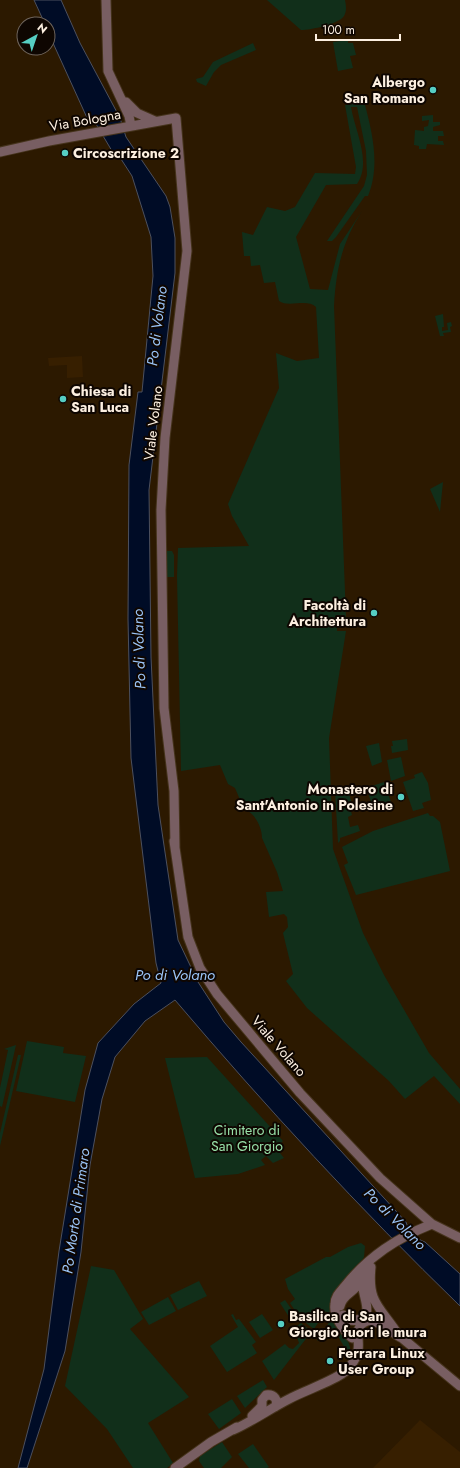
<svg xmlns="http://www.w3.org/2000/svg" width="460" height="1468" font-family="Jost,sans-serif">
  <style>
    .built { fill: #371f00 }
    .green { fill: #112f1a }
    .water { fill: #000c26; stroke: #4c505e }
    .lines { fill: none; stroke-linecap: round; stroke-linejoin: round }
    .secondary-casing { stroke: #45331b; stroke-width: 11 }
    .secondary { stroke: #785e62; stroke-width: 9 }
    .poi-dot { fill: #56cec3; stroke: #0e0601; stroke-width: 1.5 }
    .labels { text-anchor: middle; stroke-width: 4; stroke-linejoin: round; paint-order: stroke }
    .poi-label { font-size: 14px; font-weight: bold; fill: #fdf0e1; stroke: #0e0601; text-anchor: start }
    .street-label { font-size: 14px; fill: #fdf0e1; stroke: #0e0601 }
    .park-label { font-size: 14px; fill: #98e0a8; stroke: #0e0601 }
    .water-label { font-size: 15px; font-style: italic; fill: #9ac3f5; stroke: #0e0601 }
  </style>
  <rect width="100%" height="100%" fill="#2c1900"/>
  <!-- built -->
  <path class="built" d="M82 356 83 377 67 378V365L49 366 48 358Z
    M420 1420 460 1452V1468H373Z"/>
  <!-- green -->
  <path class="green" d="M267 0H345C346 5 347 11 344 16 339 24 311 30 301 30Z
    M348 40V43H353L356 55 350 56 353 68 338 71 333 42Z
    M253 43 256 50 221 65 214 72 206 86 197 82 196 79 203 77 213 62Z
    M359 103 365 105C373 135 380 167 368 196H365L336 237 332 241H327L364 186 367 175 366 151 357 107H351C355 131 372 162 357 184L326 185 296 237 310 289 328 290 340 244 362 211C342 242 336 270 334 306L346 618 337 619V631H346L329 738 333 849 363 933 384 975 429 1053 460 1089V1104L434 1076 405 1099 389 1081 307 1008 286 981 293 974 283 933 288 927 287 917 284 914 269 917 266 892 283 891 277 872 262 838C262 827 255 813 244 809L235 788 228 784 220 765 181 771 177 576 178 548 249 546 232 516 228 504 279 388 276 353 297 361 319 358 316 307C307 298 289 308 279 301L275 282 264 283 260 265 251 266 250 256H244L242 232 253 235 267 207 285 211 295 207 315 173 355 174 356 167 345 105Z
    M433 115V122H440V125L433 127V131H443L444 136H438V141H443L444 145 427 144 426 149H419V146L414 145 415 130 424 131V127L428 126 429 120 422 121V116Z
    M443 314 444 327H442V331L448 330 447 323 451 322 452 326 450 327 451 332 443 333 444 336H440L435 316Z
    M443 482 440 512 430 489Z
    M165 551H172L174 555V577H165Z
    M407 739 408 750 392 753 391 746H393L392 741Z
    M379 743 382 762 372 766 366 746Z
    M401 757 405 776 391 781 387 760Z
    M422 772 428 783 431 800 422 803 424 808 413 811 403 782 415 778 414 775Z
    M384 782 392 805 375 812 366 788Z
    M347 787 353 807 350 808 352 815 348 817 350 827 358 825 360 831 340 838V841L338 843 335 790Z
    M428 813 430 816H433L440 822 450 871 356 895 344 865 348 863 342 847 373 831Z
    M27 1041 64 1047 63 1053 86 1056 75 1102 16 1091Z
    M16 1045 2 1107 0 1106V1088L8 1050 4 1049Z
    M18 1055H21L0 1146V1133Z
    M207 1057 283 1141 276 1148 284 1158 273 1163 266 1156 261 1160 265 1165 238 1174 195 1178 165 1058Z
    M361 1243 365 1246 364 1257 334 1301 350 1347V1357L335 1331 317 1341 330 1321 326 1311 314 1329C303 1322 297 1314 290 1303L295 1299 288 1289 285 1279 326 1257H330L348 1247Z
    M91 1266 114 1270 143 1319 130 1329 189 1397 148 1423 173 1463 167 1468H133L107 1429 65 1386Z
    M199 1281 207 1296 178 1310 170 1295Z
    M168 1297 176 1311 149 1325 141 1312Z
    M285 1300 302 1324 312 1331 274 1380 262 1361 285 1344 289 1348 293 1349 299 1343 294 1328 301 1323 297 1317 291 1320 280 1303Z
    M233 1314 236 1320 239 1319 256 1342 252 1345 257 1353 227 1372 210 1346 238 1327 231 1315Z
    M262 1314 273 1330 260 1338 249 1322Z
    M263 1380 267 1387 245 1408 237 1396Z
    M232 1399 241 1413 219 1429 208 1414Z
    M222 1442 232 1457 221 1468H204L199 1461 200 1456Z
    M253 1444 269 1467 267 1468H249L238 1454Z"/>
  <!-- water -->
  <path class="water" d="M34 0H61L80 43 120 118 126 137 166 196 170 207 175 238V273L149 490 151 657 158 805 178 940 198 982 224 1022 241 1042 406 1222C408 1230 417 1240 425 1242L460 1274V1306C360 1209 265 1106 175 1000L145 1021 115 1057 102 1099 90 1165 81 1252 65 1351 27 1468H18L44 1369 59 1251 85 1090 98 1043 134 1004 161 983 156 963 131 758 128 619 129 465 138 392H142L153 276 151 237 132 176 121 159 112 151 96 124 88 120 48 32V24H45Z"/>
  <g class="lines">
    <defs>
      <path id="secondary" d="M106 0 108 71 129 116 131 126
        M126 102 137 113 155 121
        M0 152 49 141 176 118 187 251 165 438 161 510 164 708 174 791 175 847
        M174 841 188 937 200 968 217 994 300 1093 380 1178 432 1224 460 1238
        M371 1267C367 1304 381 1307 399 1336
        M340 1306C342 1296 350 1294 356 1287 361 1280 364 1272 367 1264
        M343 1315C347 1319 351 1322 357 1320 378 1315 358 1293 364 1278
        M396 1333 460 1386
        M352 1338C343 1330 333 1316 335 1304 335 1296 341 1291 345 1286 369 1256 397 1238 432 1224
        M252 1416 262 1406V1400L266 1395C274 1394 279 1400 275 1407
        M233 1430C253 1421 271 1408 291 1398 306 1390 337 1380 348 1369 352 1364 358 1357 358 1350 360 1340 353 1326 367 1321 377 1318 391 1332 400 1337
        M175 1468 211 1442 237 1427"/>
    </defs>
    <!-- secondary casing -->
    <use href="#secondary" class="secondary-casing"/>
    <!-- secondary -->
    <use href="#secondary" class="secondary"/>
  </g>
  <!-- markers -->
  <g class="poi-dot">
    <circle cx="433" cy="90" r="4"/>
    <circle cx="65" cy="153" r="4"/>
    <circle cx="63" cy="399" r="4"/>
    <circle cx="374" cy="613" r="4"/>
    <circle cx="401" cy="797" r="4"/>
    <circle cx="281" cy="1324" r="4"/>
    <circle cx="330" cy="1361" r="4"/>
  </g>
  <g class="labels">
    <!-- poi labels -->
    <g class="poi-label">
      <text x="425" y="87" text-anchor="end">Albergo<tspan x="425" dy="16">San Romano</tspan></text>
      <text x="73" y="158">Circoscrizione 2</text>
      <text x="71" y="396">Chiesa di<tspan x="71" dy="16">San Luca</tspan></text>
      <text x="366" y="610" text-anchor="end">Facoltà di<tspan x="366" dy="16">Architettura</tspan></text>
      <text x="393" y="794" text-anchor="end">Monastero di<tspan x="393" dy="16">Sant'Antonio in Polesine</tspan></text>
      <text x="289" y="1321">Basilica di San<tspan x="289" dy="16">Giorgio fuori le mura</tspan></text>
      <text x="338" y="1358">Ferrara Linux<tspan x="338" dy="16">User Group</tspan></text>
    </g>
    <!-- street labels -->
    <g class="street-label">
      <text transform="translate(85 120) rotate(-10)" y="5">Via Bologna</text>
      <text transform="translate(153 423) rotate(-83)" y="5">Viale Volano</text>
      <text transform="translate(279 1046) rotate(49)" y="5">Viale Volano</text>
    </g>
    <!-- park labels -->
    <g class="park-label">
      <text x="247" y="1135">Cimitero di<tspan x="247" dy="16">San Giorgio</tspan></text>
    </g>
    <!-- water labels -->
    <g class="water-label">
      <text transform="translate(157 326) rotate(-83)" y="5">Po di Volano</text>
      <text transform="translate(139 649) rotate(-92)" y="5">Po di Volano</text>
      <text x="175" y="980">Po di Volano</text>
      <text transform="translate(76 1211) rotate(-82)" y="5">Po Morto di Primaro</text>
      <text transform="translate(395 1219) rotate(45)" y="5">Po di Volano</text>
    </g>
  </g>
  <!-- north arrow -->
  <g transform="translate(36 36) rotate(40)"><circle r="19" fill="#0e0601" stroke="#6e645b"/>
  <path d="M0-3L7 15L0 10L-7 15Z" fill="#56cec3"/>
  <text y="-6" font-size="11" font-weight="bold" text-anchor="middle" fill="#fdf0e1">N</text>
  </g>
  <!-- scale -->
  <path d="M316 34v6h84v-6" fill="none" stroke="#fdf0e1" stroke-width="2"/>
  <text x="322" y="34" font-size="12" fill="#fdf0e1" stroke="#0e0601" stroke-width="3" paint-order="stroke">100 m</text>
</svg>
